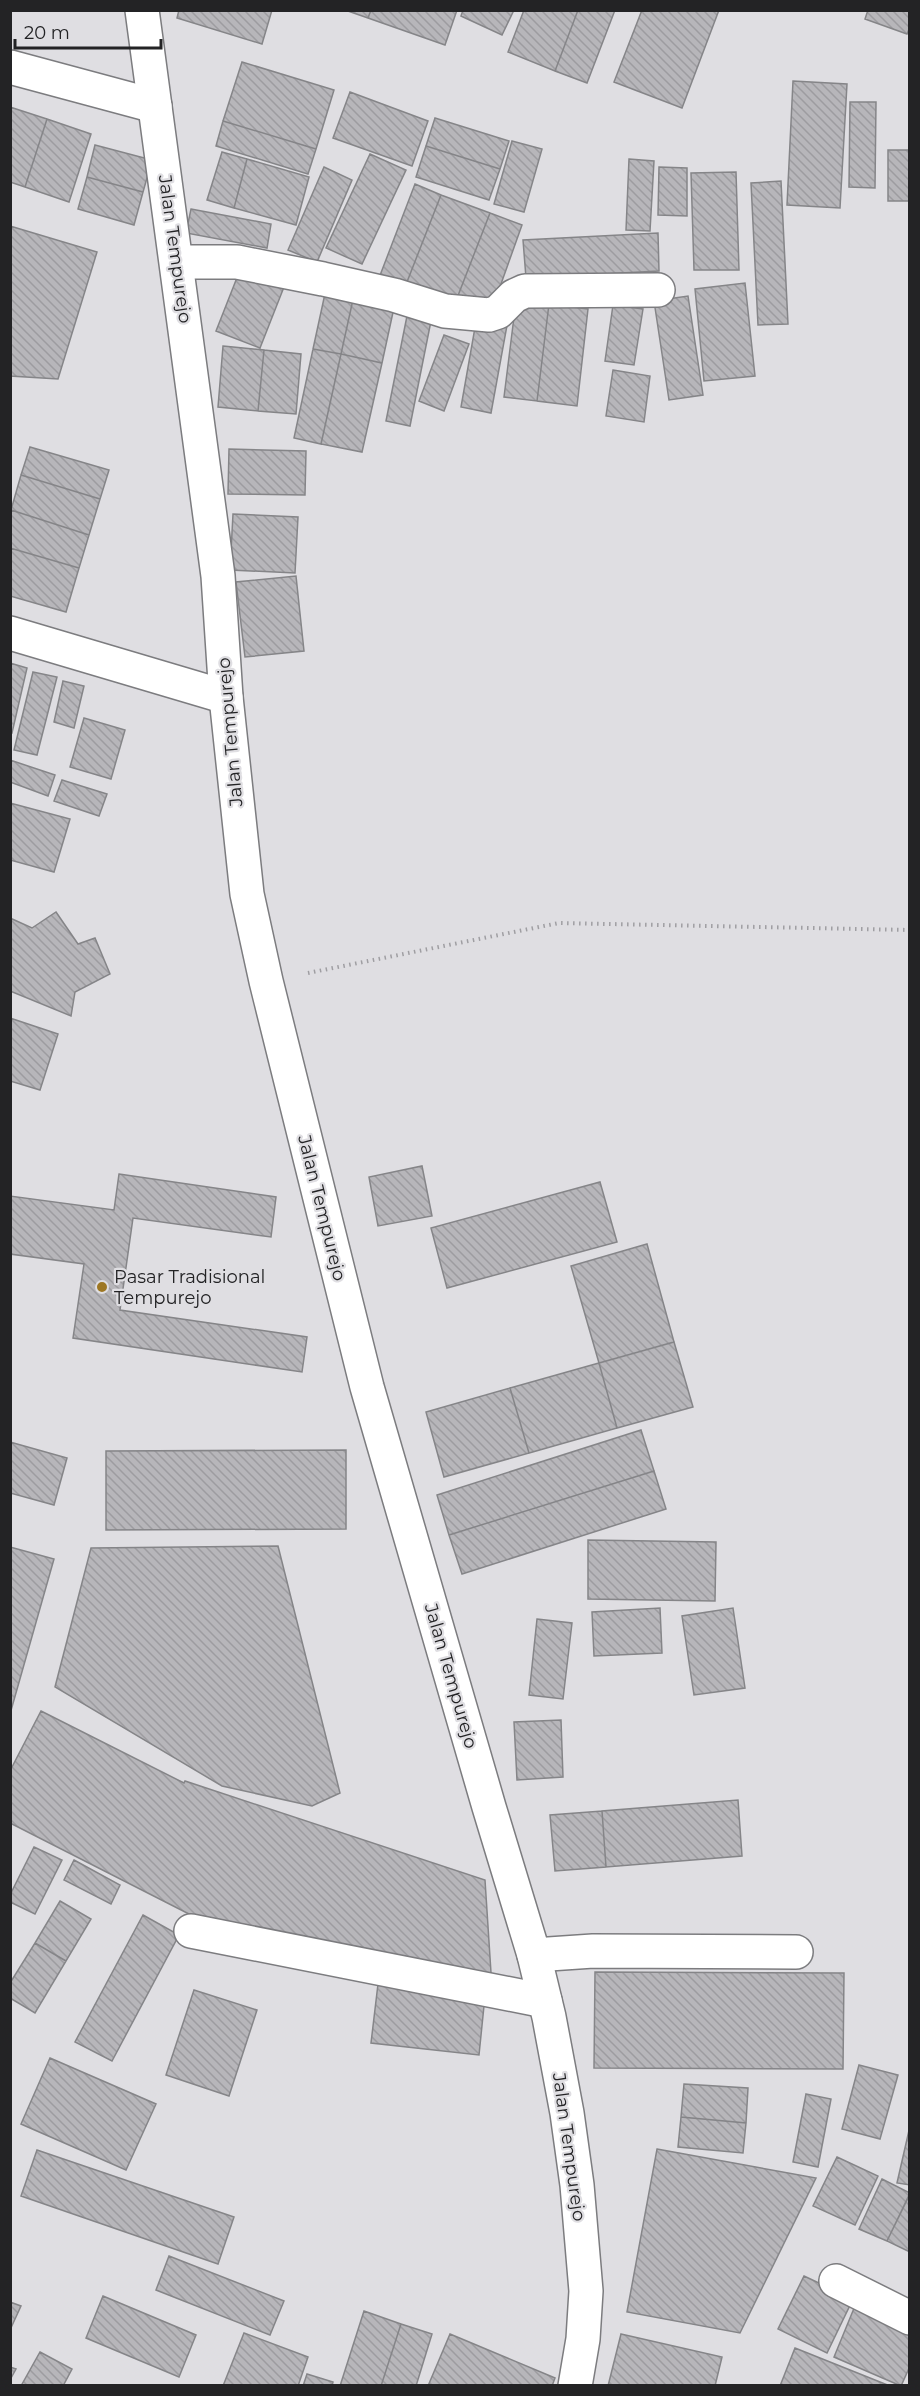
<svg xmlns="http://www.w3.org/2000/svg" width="920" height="2396" font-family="Montserrat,sans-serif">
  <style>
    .building { fill: url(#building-back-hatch); stroke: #858588; stroke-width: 1.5 }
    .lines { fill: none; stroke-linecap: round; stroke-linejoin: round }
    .minor-casing { stroke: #7c7c7f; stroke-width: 36 }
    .major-casing { stroke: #7c7c7f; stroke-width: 36 }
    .path { stroke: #9f9ea2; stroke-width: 4; stroke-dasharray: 1.5 4.5; stroke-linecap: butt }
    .minor { stroke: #fff; stroke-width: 33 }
    .major { stroke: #fff; stroke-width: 33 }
    .poi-dot { fill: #9d7723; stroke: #dfdee2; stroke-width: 2 }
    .labels { text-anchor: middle; stroke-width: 4.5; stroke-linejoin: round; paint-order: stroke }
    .street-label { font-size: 18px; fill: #232325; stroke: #dfdee2 }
    .poi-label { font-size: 18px; fill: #232325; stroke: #dfdee2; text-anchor: start }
  </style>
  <defs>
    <pattern id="building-back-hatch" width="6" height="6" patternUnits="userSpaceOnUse" patternTransform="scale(1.5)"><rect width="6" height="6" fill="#b7b6ba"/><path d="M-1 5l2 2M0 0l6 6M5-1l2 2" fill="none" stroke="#9d9ca0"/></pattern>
  </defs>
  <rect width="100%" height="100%" fill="#dfdee2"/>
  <!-- building -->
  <path class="building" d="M179 10H272L262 44 177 18Z
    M345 10H371L368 18Z
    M371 10H457L445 45 368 18Z
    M463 10H514L502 35 461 16Z
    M524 10H578L555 71 508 52Z
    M578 10H615L587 83 555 71Z
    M642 10H719L682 108 614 82Z
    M868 10H910V27L907 34 865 19Z
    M242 62 334 90 316 149 223 121Z
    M793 81 847 84 840 208 787 205Z
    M350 92 428 121 412 166 333 138Z
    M850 102H876L875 188 849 187Z
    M10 107 47 119 25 187 10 182Z
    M435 118 509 141 500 169 426 146Z
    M47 119 91 134 69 202 25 187Z
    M223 121 316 149 308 174 216 146Z
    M512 141 542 149 524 212 494 204Z
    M95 145 152 160 143 192 87 177Z
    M426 146 500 169 489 200 416 177Z
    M888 150H910V201H888Z
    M222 152 247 159 234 208 207 200Z
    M370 154 406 170 362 264 326 248Z
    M247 159 309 177 296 225 234 208Z
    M629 159 654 161 650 231 626 230Z
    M324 167 352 180 317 262 288 250Z
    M659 167 687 168V216L658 215Z
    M736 172 739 270H694L691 173Z
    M87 177 143 192 134 225 78 209Z
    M781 181 788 324 758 325 751 183Z
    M415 184 441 195 405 287 379 278Z
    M441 195 490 213 454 306 405 287Z
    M191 209 271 224 267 248 186 233Z
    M490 213 522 225 491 312 454 306Z
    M10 226 97 252 58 379 10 376Z
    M658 233 659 271 526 278 523 240Z
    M240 270 284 287 260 348 216 331Z
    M745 283 755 376 704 381 695 289Z
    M326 289 354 295 341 354 313 349Z
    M354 295 395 303 382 363 341 354Z
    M688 296 703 395 669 400 654 301Z
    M516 301 549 304 537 401 504 397Z
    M549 304 588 309 577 406 537 401Z
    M613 305 643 309 634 365 605 361Z
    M408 311 432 316 410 426 386 421Z
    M477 316 508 320 491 413 461 407Z
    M444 335 469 344 444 411 419 401Z
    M223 346 264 350 258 411 218 407Z
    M313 349 341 354 321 444 294 438Z
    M264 350 301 354 296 414 258 411Z
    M341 354 382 363 362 452 321 444Z
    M613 370 650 376 644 422 606 416Z
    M30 447 109 470 100 499 21 475Z
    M229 449 306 451 305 495 228 494Z
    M21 475 100 499 89 535 11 510Z
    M11 510 89 535 79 568 10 548Z
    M233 514 298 517 295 573 230 570Z
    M10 548 79 568 66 612 10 596Z
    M296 576 304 651 245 657 236 582Z
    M10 663 27 668 12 733 10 732Z
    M33 672 57 677 37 755 14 750Z
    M63 681 84 686 74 728 54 722Z
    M84 718 125 730 111 779 70 767Z
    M10 760 55 775 48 796 10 782Z
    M62 780 107 794 99 816 54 801Z
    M10 803 70 819 54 872 10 860Z
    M56 912 78 944 95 938 110 974 75 992 71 1016 10 991V918L32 928Z
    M10 1018 58 1034 40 1090 10 1081Z
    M422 1166 432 1216 378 1226 369 1177Z
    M119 1174 276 1197 271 1237 133 1218 120 1310 307 1337 302 1372 73 1338 84 1264 10 1254V1196L114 1210Z
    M600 1182 617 1242 447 1288 431 1228Z
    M647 1244 674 1342 599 1363 571 1266Z
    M674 1342 693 1407 617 1428 599 1363Z
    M599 1363 617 1428 529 1453 510 1388Z
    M510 1388 529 1453 444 1477 426 1412Z
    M641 1430 654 1471 449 1535 437 1495Z
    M10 1442 67 1458 54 1505 10 1493Z
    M346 1450V1529L106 1530V1451Z
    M654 1471 666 1509 462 1574 449 1535Z
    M588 1540 716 1542 715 1601 588 1599Z
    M278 1546 340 1793 312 1806 222 1786 55 1687 91 1548Z
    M10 1547 54 1559 10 1714Z
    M660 1608 662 1653 594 1656 592 1612Z
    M733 1608 745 1688 694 1695 682 1616Z
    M537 1619 572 1623 563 1699 529 1695Z
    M41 1711 184 1783 185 1781 485 1880 492 1988 189 1914 10 1823V1771Z
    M561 1720 563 1777 517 1780 514 1722Z
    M738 1800 742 1856 606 1867 602 1811Z
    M602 1811 606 1867 555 1871 550 1815Z
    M34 1847 62 1860 35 1914 10 1902V1895Z
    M74 1860 120 1885 111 1904 64 1880Z
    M60 1901 91 1919 66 1961 35 1943Z
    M143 1915 179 1935 112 2061 75 2042Z
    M35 1943 66 1961 35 2013 10 1998V1983Z
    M595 1972 844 1973 843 2069 594 2068Z
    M378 1984 485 1996 479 2055 371 2043Z
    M194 1990 257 2010 229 2096 166 2075Z
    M50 2058 156 2104 126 2170 21 2124Z
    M859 2065 898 2075 880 2139 842 2129Z
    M684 2084 748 2088 746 2123 681 2117Z
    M806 2094 831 2099 818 2167 793 2162Z
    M681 2117 746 2123 743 2153 678 2147Z
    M910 2126V2185L897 2183Z
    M657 2149 816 2178 740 2333 627 2312Z
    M37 2150 234 2217 218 2264 21 2196Z
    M837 2157 878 2176 855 2225 813 2206Z
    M882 2179 910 2193 887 2241 859 2229Z
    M910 2194V2252L887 2241Z
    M169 2256 284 2301 270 2335 156 2290Z
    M804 2276 853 2299 827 2353 778 2329Z
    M103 2296 196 2335 179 2377 86 2338Z
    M857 2301 910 2324V2366L901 2386 834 2357Z
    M10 2302 21 2306 10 2330Z
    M364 2311 401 2324 381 2386H340Z
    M401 2324 432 2334 416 2386H381Z
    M244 2333 308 2357 298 2386H223Z
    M450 2334 555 2378 552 2386H428Z
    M621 2334 722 2357 715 2386H608Z
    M795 2348 890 2386H780Z
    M40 2352 72 2369 63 2386H21Z
    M10 2367 16 2369 10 2380Z
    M307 2374 333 2382 332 2386H303Z"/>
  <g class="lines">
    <defs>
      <path id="minor" d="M10 67 155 106
        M177 262H237L323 279 394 295 445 311 489 315 498 312 514 296 525 291 658 290
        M10 633 226 697
        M191 1931 545 2001
        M534 1955 593 1951 796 1952
        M836 2281 910 2318"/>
      <path id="major" d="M142 10 218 576 226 697 247 894 266 981 367 1387 489 1807 534 1955 549 2017 567 2113 577 2185 586 2291 583 2339 575 2386"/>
    </defs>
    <!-- minor casing -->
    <use href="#minor" class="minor-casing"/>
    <!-- major casing -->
    <use href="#major" class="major-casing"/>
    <!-- path -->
    <path class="path" d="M308 973 559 923 910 930"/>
    <!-- minor -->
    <use href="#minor" class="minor"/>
    <!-- major -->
    <use href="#major" class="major"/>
  </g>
  <!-- markers -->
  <circle class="poi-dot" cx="102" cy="1287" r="6"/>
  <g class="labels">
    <!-- street labels -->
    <g class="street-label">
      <text transform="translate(175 249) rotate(82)" y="6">Jalan Tempurejo</text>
      <text transform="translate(230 732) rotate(-95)" y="6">Jalan Tempurejo</text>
      <text transform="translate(322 1208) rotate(76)" y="6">Jalan Tempurejo</text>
      <text transform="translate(451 1676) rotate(74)" y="6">Jalan Tempurejo</text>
      <text transform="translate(569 2147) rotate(82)" y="6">Jalan Tempurejo</text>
    </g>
    <!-- poi labels -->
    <g class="poi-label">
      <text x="114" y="1283">Pasar Tradisional<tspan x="114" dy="21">Tempurejo</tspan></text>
    </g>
  </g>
  <!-- border -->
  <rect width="920" height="2396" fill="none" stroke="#232325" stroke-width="24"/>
  <!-- scale -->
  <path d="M15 39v9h146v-9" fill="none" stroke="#232325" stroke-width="3"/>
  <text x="24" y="39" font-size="18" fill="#232325" stroke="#dfdee2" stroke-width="4.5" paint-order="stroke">20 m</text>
</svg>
